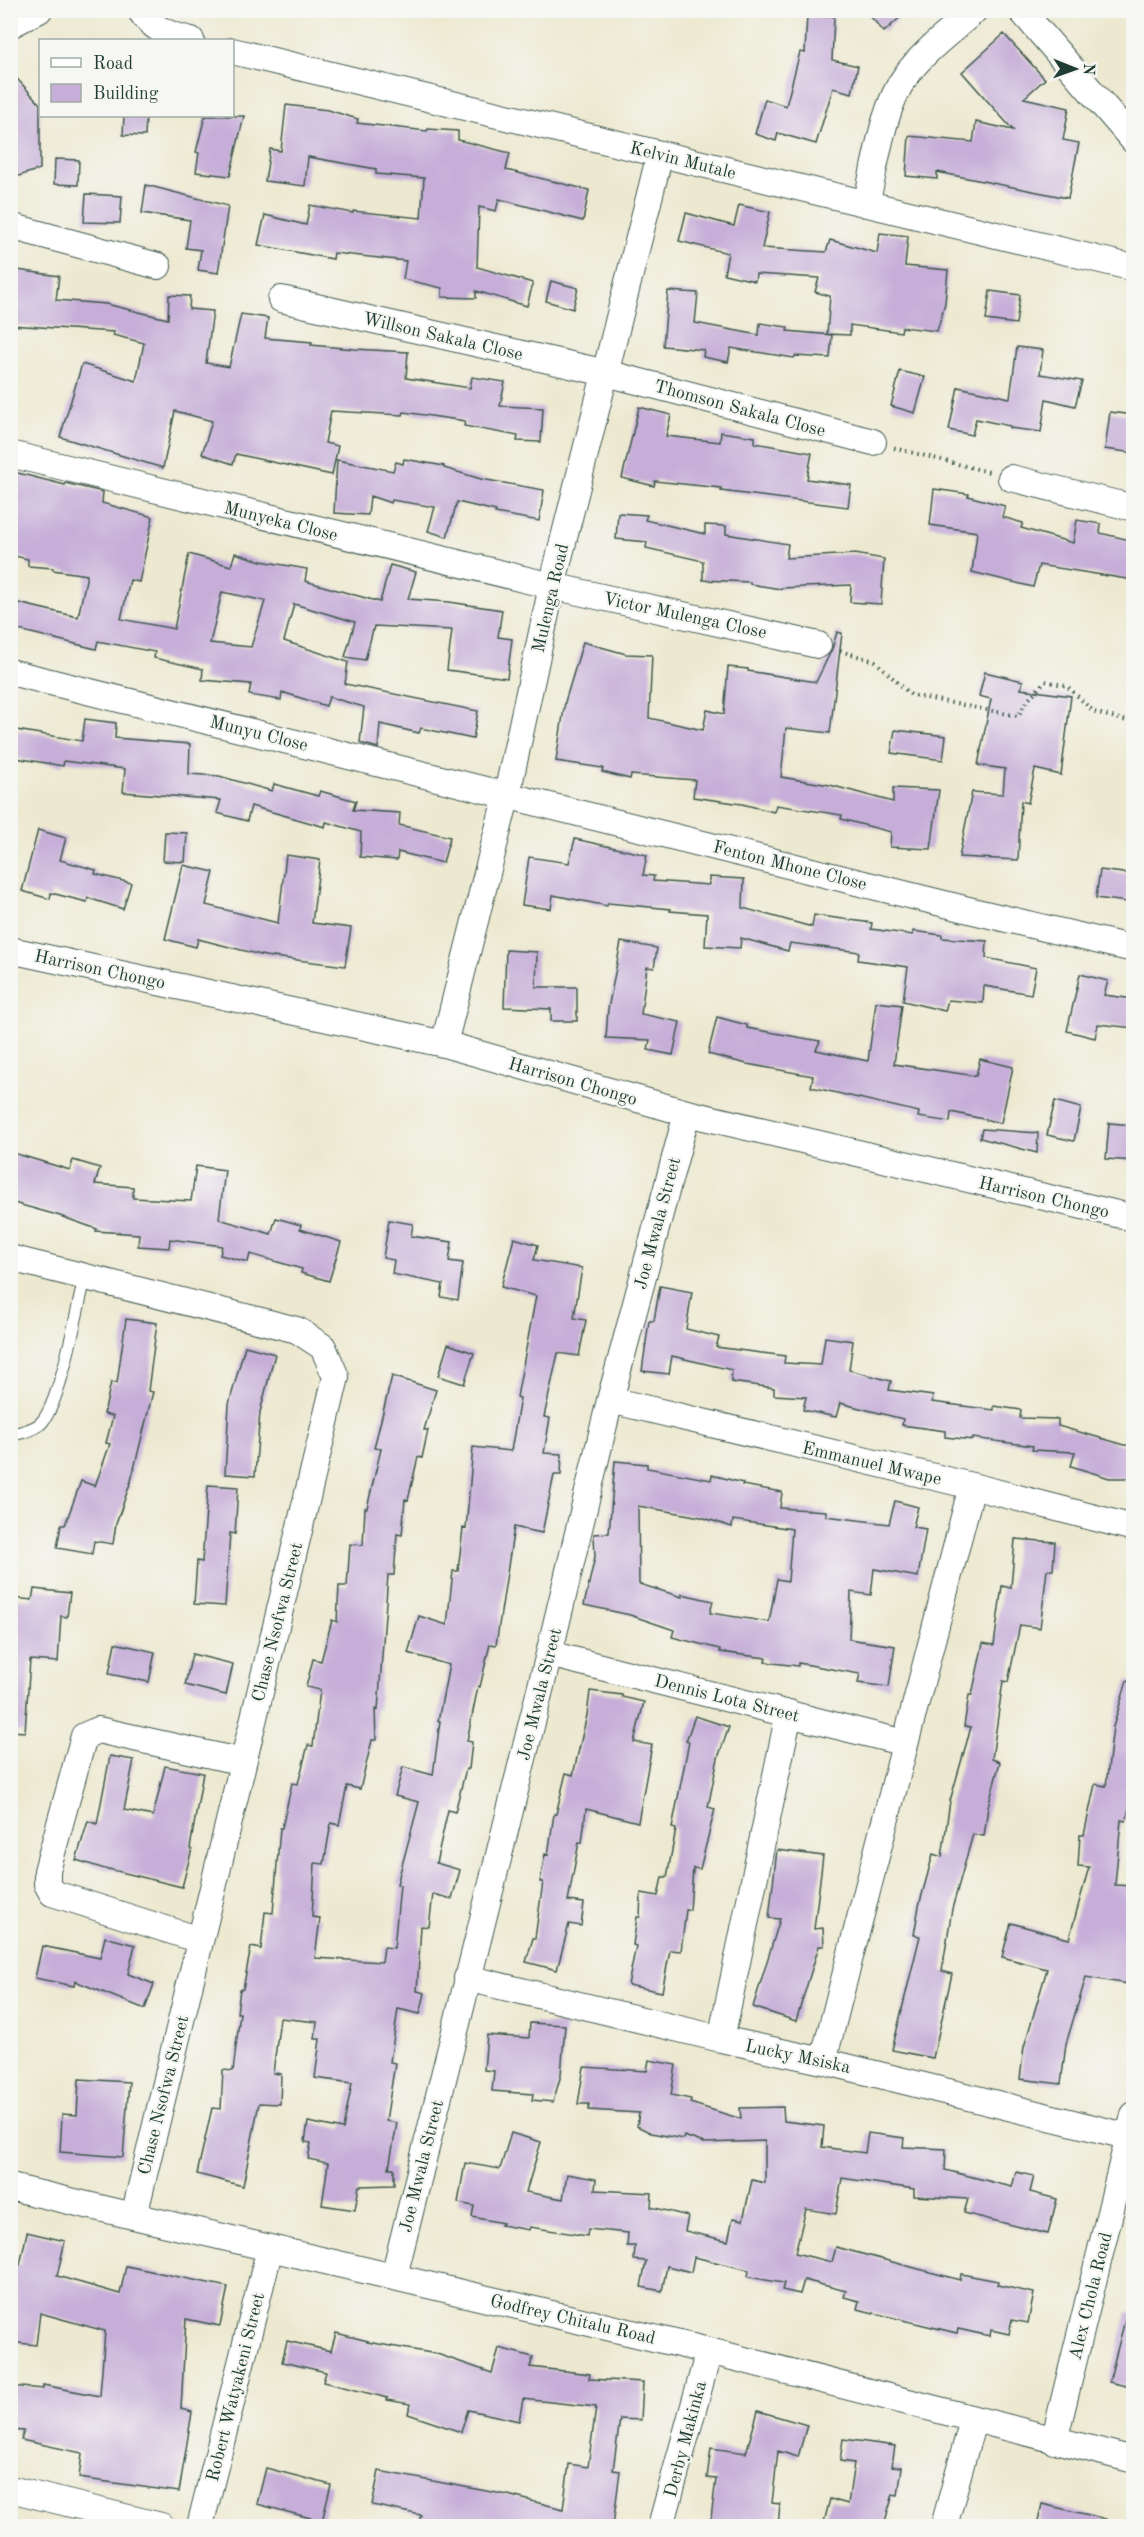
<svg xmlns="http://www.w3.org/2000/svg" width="1144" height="2537" font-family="'Old Standard TT',serif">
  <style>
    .building { fill: #c6aed8; fill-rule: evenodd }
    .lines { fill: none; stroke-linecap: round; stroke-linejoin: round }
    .service-casing { stroke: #3e574c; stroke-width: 14 }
    .minor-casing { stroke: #3e574c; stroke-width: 28 }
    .path { stroke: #3e574c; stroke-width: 4; stroke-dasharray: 1.5 4.5; stroke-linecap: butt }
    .service { stroke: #fff; stroke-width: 12 }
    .minor { stroke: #fff; stroke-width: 26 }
    .labels { text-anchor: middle; stroke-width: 4.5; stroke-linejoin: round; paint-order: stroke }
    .street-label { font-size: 18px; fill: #1f3d34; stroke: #f6f6f2 }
  </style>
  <rect width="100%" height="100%" fill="#f6f6f2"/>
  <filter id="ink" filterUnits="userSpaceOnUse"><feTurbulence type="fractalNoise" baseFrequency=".0167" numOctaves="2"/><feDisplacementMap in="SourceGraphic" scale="12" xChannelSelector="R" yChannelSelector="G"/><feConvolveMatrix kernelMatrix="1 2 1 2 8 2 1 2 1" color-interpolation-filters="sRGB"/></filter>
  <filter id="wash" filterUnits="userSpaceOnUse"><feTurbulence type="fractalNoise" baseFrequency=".008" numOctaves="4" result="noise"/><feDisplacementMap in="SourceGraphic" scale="24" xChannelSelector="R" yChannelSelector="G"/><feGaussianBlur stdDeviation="1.35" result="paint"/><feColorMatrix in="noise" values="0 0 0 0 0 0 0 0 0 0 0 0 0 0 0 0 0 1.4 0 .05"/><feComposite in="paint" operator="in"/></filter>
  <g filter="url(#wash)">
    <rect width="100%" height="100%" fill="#ede9d1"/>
    <g id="blocks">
      <!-- building -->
      <path class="building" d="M865 10H908L884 32Z
        M807 15 834 16 832 60 858 66 852 93 833 88 816 144 778 133 776 141 755 134 765 99 786 106 800 52 805 53Z
        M1004 34 1045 79 1024 98 1069 108 1063 140 1079 143 1068 198 937 172V179L906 176 909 136 973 142 976 122 1013 130 962 72Z
        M10 71 40 104V169L10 179Z
        M286 105 328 110 358 119 357 123 427 131 428 129 458 131V140L510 153 506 170 589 190 583 221 499 199 496 211 479 207 477 267 533 283 527 306 476 291V298L442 297V288L403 279 406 261 334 253 333 259 258 245 265 215 306 225 310 205 353 213V211L421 218 424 178 376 174V169L308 157 305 186 265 181 270 149 281 151Z
        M124 116H146L145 136 123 135Z
        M205 116H244L230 176 196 172 199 153 196 152Z
        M55 159 79 160 78 185 54 184Z
        M146 185 228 206 218 273 198 270 201 250 186 248 190 220 142 213Z
        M86 194 122 196 120 223 84 222Z
        M739 205 770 212 762 248 826 252 830 240 877 253 880 233 908 236 905 266 948 270 945 303 937 331 902 327 901 332 850 325V335L827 334 830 296 815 292 819 278 756 274 755 281 724 274 728 253 679 241 686 213 734 226Z
        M10 269 59 276 56 300 106 304 168 319 169 295 190 296 189 309 213 311 206 363 229 367 241 314 268 318 265 338 312 342 311 345 354 349 408 352 406 378 470 388 472 377 505 382 500 406 543 408 541 442 517 441 518 436 464 426 465 421 404 412 403 415 331 411 325 443 338 446 332 475 236 454 233 464 202 454 212 421 175 411 163 468 60 437 82 364 136 381 144 343 113 335 114 332 10 325Z
        M551 281 578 288 573 309 546 301Z
        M668 291 698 293 695 323 759 335 760 323 788 327 787 331 832 335 830 358 795 356 794 358 731 348 728 362 703 357 704 350 663 346Z
        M990 291 1020 295 1016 324 986 320Z
        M1017 347 1043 350 1040 374 1082 381 1075 406 1046 399 1041 432 1010 428V426L976 419 972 435 949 430 958 387 1010 398Z
        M900 371 925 377 915 413 891 406Z
        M639 407 671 415 666 436 720 442 721 432 755 437V443L812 453 807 479 851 485 848 507 721 491V488L655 481 654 486 622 478Z
        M1110 412 1134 415V453L1105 449Z
        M404 459 444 466V468L481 479 544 490 539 521 495 513 496 511 457 502 447 537 428 531 435 507 392 500 391 503 370 496 368 515 334 513 337 460 393 471 396 462 403 464Z
        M10 471 65 485V483L103 492 102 503 153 517 139 582 130 580 121 619 174 629 189 554 231 566 235 553 261 561 307 569 305 581 380 602 390 565 416 572 408 599 449 602 502 610 498 637 512 639 507 678 447 670 452 630 374 626 365 660 345 657 355 622 294 604 284 641 348 662 345 684 478 711 473 739 421 728 419 733 380 724 378 748 360 743 364 707 329 697 326 706 282 692 281 700 249 695 251 684 202 680 203 669 154 658 155 652 98 641 96 649 11 628 18 603 78 617 87 575 53 570V568L28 566V559L10 555ZM222 592 265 601 251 647 210 643Z
        M934 489 969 494 968 496 1005 506 1002 517 1023 523 1021 528 1073 543 1077 520 1101 524 1100 533 1134 541V580L1039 565 1033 587 972 572 977 532 930 525Z
        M618 513 647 515 645 520 705 534V525L726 526V534L788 544 786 558 855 554 884 559 881 604 850 602 851 585 781 588V589L750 584V582L703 580V561L646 548 647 542 616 539Z
        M837 632 842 633 830 733 786 728 781 777 830 785 893 802V788L939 790 931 849 890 847 891 832 841 819 842 815 776 805 774 812 742 804 693 797 695 780 631 775 630 779 602 772 603 768 556 761 565 702 583 642 626 654 652 655 649 718 703 730 707 710 724 714 728 667 748 669V671L816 682 832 649Z
        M985 672 1023 681 1021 689 1071 696 1061 775 1035 769 1028 803 1021 801 1018 860 959 857 972 792 1003 794 1005 769 978 765 991 699 979 696Z
        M85 719 116 723 115 738 190 744 189 774 219 776 272 791 274 784 318 796 320 791 356 801 353 810 400 813 399 825 450 837 443 863 398 852 397 860 360 857 361 832 326 822 325 827 251 806 247 821 217 813 221 800 123 792 125 769 64 761 63 766 10 757V729L82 741Z
        M895 730 946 736 943 760 891 753Z
        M38 830 66 838 60 860 96 870 95 874 131 883 123 909 88 898 87 902 51 893 50 899 22 891Z
        M165 832 187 833 185 862 163 861Z
        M575 839 647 855 643 875 654 876 653 881 709 885V877L744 879 743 908 812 927 814 915 872 923 871 929 913 935V931L942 935V938L987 941 986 958 1036 968 1031 994 984 986 983 1003 948 1000 945 1011 903 1001 908 967 858 960 859 952 790 943 788 951 741 938 740 948 705 946 707 914 670 911 671 909 608 903 607 906 553 895 551 909 522 905 529 857 569 863Z
        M286 855 320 860 312 923 351 928 345 966 265 956 198 939 196 947 165 939 183 865 214 872 206 905 278 923Z
        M1100 870 1130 874 1127 902 1096 898Z
        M621 942 657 948 654 968 647 967 641 1014 680 1022 673 1055 648 1050 650 1040 606 1038 608 1009Z
        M506 950 537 952 536 987H577V1021H551V1009L504 1007Z
        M1080 974 1108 981 1104 995 1134 999V1028L1098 1024 1095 1038 1067 1031Z
        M876 1002 902 1005 894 1064 976 1076 980 1059 1013 1067 1001 1123 951 1112 950 1122 918 1117 919 1112 811 1087 813 1076 747 1064 708 1054 717 1017 747 1025V1028L820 1041 816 1050 868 1061Z
        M1055 1101 1081 1108 1074 1141 1047 1135Z
        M1109 1123 1134 1125V1161L1106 1159Z
        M982 1129 1038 1133 1037 1153 980 1138Z
        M10 1152 70 1170 73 1160 100 1168 95 1184 133 1187V1198L191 1201 196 1166 225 1170 219 1219 271 1234 276 1218 301 1225 300 1229 341 1242 329 1281 301 1273 302 1269 250 1254 248 1262 220 1255 222 1246 170 1239 169 1248 138 1246 139 1234 96 1231 97 1229 57 1215 10 1202Z
        M389 1220 413 1224 411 1236 452 1242 449 1261 463 1263 458 1300 441 1297 443 1284 392 1274 394 1260 383 1258Z
        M514 1238 538 1245 534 1260 582 1268 574 1318 586 1320 579 1356 558 1353 544 1417 550 1418 544 1453 562 1454 561 1475H554L542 1533 514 1527 496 1645 490 1644 480 1687 478 1686 467 1741 472 1742 469 1769H466L455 1812 448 1810 436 1863 460 1870 452 1899 433 1894 429 1927 421 1926 417 1991 425 1993 420 2014 398 2009 390 2062 395 2063 386 2121 397 2123 389 2168H394V2185L359 2186 355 2210 322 2205 328 2163 308 2159 311 2143 305 2142 308 2122 343 2129 352 2083 315 2078 320 2039H315L317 2022 280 2018 273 2073 281 2074 280 2104 259 2103 243 2186 197 2174 212 2108 221 2109 223 2070 233 2071 240 2013H237L240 1989H243L251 1947 261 1949 265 1912 273 1913 280 1828H282L292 1783 298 1784 308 1745 313 1746 320 1690 306 1687 313 1659 321 1661 332 1620 337 1622 339 1586H347L350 1544 363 1545 365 1508H367L381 1449 374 1448 392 1376 436 1390 424 1430H428L422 1458 418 1457 408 1500 405 1499 402 1535 397 1534 394 1575H388L378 1710 375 1709 376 1740H372L360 1789 347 1786 339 1825 331 1823 324 1864 315 1863 312 1917 320 1918 315 1958 382 1962 384 1947 394 1948 400 1885 397 1884 419 1802 395 1796 403 1767 433 1775 440 1721H438L449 1665 408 1653 419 1616 447 1625 453 1571H458L463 1528 466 1529 473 1447 511 1451 520 1398 517 1397 536 1296 501 1287Z
        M660 1286 692 1292 686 1329 719 1337 716 1347 785 1356 784 1363 821 1365 825 1337 853 1341 849 1370 891 1381 889 1390 933 1396 932 1402 994 1410V1406L1021 1410 1020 1418 1058 1419V1426L1125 1445H1134V1478H1109L1071 1466 1075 1452 1032 1450 1033 1446 973 1438V1440L945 1437V1431L902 1425 903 1419 840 1403 836 1417 803 1410 806 1397 774 1395V1388L731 1382 732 1370 672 1356 669 1374 642 1371 649 1321H654Z
        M126 1319 157 1323 148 1391 153 1392 131 1481 116 1524 113 1544 94 1541 92 1554 57 1548 61 1525H65L81 1481 95 1486 110 1444 106 1443 113 1416 104 1414 111 1382 117 1383Z
        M448 1344 474 1353 464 1384 438 1376Z
        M245 1346 275 1354 260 1412 255 1476 225 1474 229 1404Z
        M615 1461 647 1464V1468L711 1480 712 1475 743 1483 742 1485 782 1492 780 1508 826 1511V1516L889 1524 895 1501 918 1507 913 1527 926 1529 918 1577 874 1569 871 1595 851 1592 849 1639 895 1646 889 1687 858 1683 860 1674 798 1663V1666L765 1662 766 1658 720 1652V1649L672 1637 674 1630 630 1615 584 1605 595 1557 594 1534 609 1533ZM638 1506 701 1517 732 1527 733 1520 792 1529 788 1581 777 1579 769 1622 710 1613 713 1601 682 1594V1597L639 1584Z
        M208 1485 238 1487 235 1534 230 1533 225 1606 194 1604 197 1561 202 1562Z
        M1015 1539 1055 1542 1053 1570H1047L1040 1628 1020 1625 1008 1682 1003 1681 992 1759 1000 1762 988 1807 984 1836 973 1834 952 1909 942 1971 952 1974 933 2058 892 2050 920 1936 914 1935 919 1906 933 1854 942 1857 950 1801 971 1727 964 1726 969 1695H972L983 1643 994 1645 1002 1586 1011 1588Z
        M34 1589 70 1593 67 1617 61 1616 58 1662 30 1660 25 1732 10 1731V1626L14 1598 32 1600Z
        M115 1643 155 1652 149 1682 109 1674Z
        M192 1654 233 1664 226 1695 185 1685Z
        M1127 1681H1134V1789L1126 1821 1121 1820 1115 1885 1134 1886V1985L1086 1977 1066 2044 1061 2084 1020 2079 1024 2047 1047 1969 1002 1957 1011 1923 1069 1939 1089 1867 1078 1866 1080 1835H1084L1095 1784 1106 1786 1113 1727Z
        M590 1691 622 1695V1697L644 1702 634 1742 652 1745 638 1822 586 1809 582 1843 579 1842 568 1901 584 1903 581 1926 569 1924 557 1970 526 1962 533 1938H535L543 1882H540L545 1854 548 1855 554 1814H556L566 1773 573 1775 587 1715Z
        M695 1716 729 1727 718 1758 708 1807 715 1809 700 1869 693 1868 690 1910H686L681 1951 670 1950 662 1992 628 1985 636 1946 633 1945 637 1917H640L641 1893 658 1896 662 1877H667L676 1829 672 1828 689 1742 686 1741Z
        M110 1756 134 1760 124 1810 153 1816 165 1766 203 1773 190 1848 192 1849 182 1887 109 1869 108 1870 76 1860 88 1821 97 1824Z
        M777 1850 823 1856 814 1929 823 1928 824 1946H819L796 2021 753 2007 780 1919 769 1918Z
        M105 1937 135 1945 128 1974 154 1984 145 2009 75 1981 74 1986 35 1978 42 1946 100 1958Z
        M530 2023 565 2025 561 2075 553 2102 532 2100 533 2094 492 2091 494 2071 484 2070 487 2035 529 2038Z
        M649 2060 676 2065 671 2095 691 2099 690 2103 741 2119 740 2108 783 2107 784 2121 824 2126 822 2147 865 2153 868 2133 904 2138 903 2147 946 2149 945 2170 1012 2187 1016 2172 1034 2176 1030 2192 1057 2199 1048 2234 964 2213 968 2199 914 2196V2189L842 2178 836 2214 806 2209 795 2253 832 2262 836 2247 960 2280 961 2274 998 2281 997 2285 1034 2293 1028 2323 1012 2320 1009 2334 991 2330 990 2336 958 2329 957 2333 857 2309 859 2301 844 2297 846 2291 804 2280 800 2294 782 2290 784 2283 748 2277 749 2270 694 2257 691 2272 667 2266 662 2291 641 2287 646 2261 634 2260 635 2246H627L628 2233 588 2229 587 2236 530 2227 529 2230 501 2225 503 2223 472 2217 474 2206 458 2203 465 2163 500 2169 511 2133 541 2142 526 2192 563 2199 567 2174 596 2179 595 2190 652 2193 651 2207 688 2216 685 2231 728 2241 733 2218 743 2220 752 2180 765 2183V2141L704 2143 684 2136 683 2139 651 2133 637 2126 639 2113 589 2110V2104H578L584 2067 647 2071Z
        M79 2079 129 2082 123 2157 60 2152 62 2114 77 2115Z
        M27 2232 65 2241 57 2276 120 2294 126 2266 228 2287 220 2326 186 2319 181 2409 192 2412 179 2492 79 2478 82 2453 21 2440 24 2431 10 2430V2386L43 2389V2385L100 2396 105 2331 40 2313 36 2345 10 2342V2295L14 2264 20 2265Z
        M1127 2312H1134V2388L1109 2382Z
        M336 2333 368 2341 367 2342 437 2354 492 2373 499 2348 533 2357 530 2367 590 2374 589 2379 643 2382 641 2420 620 2419 613 2470 620 2471 613 2526H444L419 2522 421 2515 372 2505 379 2471 508 2495 563 2509 569 2464 588 2467 596 2407 523 2399 519 2421 468 2410 461 2432 408 2414 410 2404 387 2400 388 2398 323 2382 326 2372 282 2362 287 2341 331 2351Z
        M758 2411 807 2425 798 2457 778 2451 772 2503 780 2504 778 2526H710L716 2479 707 2478 711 2448 746 2453Z
        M843 2439 895 2446 892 2466 902 2467 898 2495 893 2494 884 2526H823L830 2499 848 2504 854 2463 840 2461Z
        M266 2468 331 2485 322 2521 257 2504Z
        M1042 2504 1106 2519 1105 2526H1037Z"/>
    </g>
  </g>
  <g filter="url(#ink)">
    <use href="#blocks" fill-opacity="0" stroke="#3e574c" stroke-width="1.5"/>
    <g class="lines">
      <defs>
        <path id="service" d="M10 1434C19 1434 35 1429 41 1423 61 1403 77 1308 85 1277"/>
        <path id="minor" d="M140 10C153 30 169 35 191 40
          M1021 10 1134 141
          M10 25 39 10
          M232 51 1134 268
          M866 204C876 165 882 109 905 77 923 51 952 31 975 10
          M10 226 158 266
          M281 299 606 373 873 442
          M10 454 552 586 818 645
          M1011 478 1134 508
          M10 672 977 912 1134 949
          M10 950 444 1044 687 1113 1134 1218
          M444 1044 507 794 552 586 660 154
          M10 1258 297 1330 323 1347 336 1377 134 2216
          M610 1400 972 1486 1134 1528
          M549 1654 905 1743
          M200 1940 52 1893 47 1884V1871L84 1736 98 1730 243 1762
          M467 1978 721 2039 823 2061 1134 2138
          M721 2039 789 1713
          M823 2061 972 1486
          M10 2187 709 2351 1134 2460
          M394 2276 549 1654 610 1400 687 1113
          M1054 2441 1134 2115
          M10 2489 161 2526
          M200 2526 270 2248
          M661 2526 709 2351
          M944 2526 973 2420"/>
      </defs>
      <!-- service casing -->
      <use href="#service" class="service-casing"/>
      <!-- minor casing -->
      <use href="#minor" class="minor-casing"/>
      <!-- path -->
      <path class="path" d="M894 448 989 472
        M840 651 875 661 911 695 1018 716 1028 700 1045 681 1067 686 1094 712 1134 723"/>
      <!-- service -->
      <use href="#service" class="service"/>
      <!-- minor -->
      <use href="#minor" class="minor"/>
    </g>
  </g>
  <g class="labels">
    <!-- street labels -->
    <g class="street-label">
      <text transform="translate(683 160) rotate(14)" y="6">Kelvin Mutale</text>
      <text transform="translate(443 336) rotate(13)" y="6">Willson Sakala Close</text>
      <text transform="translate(740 408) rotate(15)" y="6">Thomson Sakala Close</text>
      <text transform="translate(281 521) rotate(14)" y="6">Munyeka Close</text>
      <text transform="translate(550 598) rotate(-77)" y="6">Mulenga Road</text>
      <text transform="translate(685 615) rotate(12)" y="6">Victor Mulenga Close</text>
      <text transform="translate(259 733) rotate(14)" y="6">Munyu Close</text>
      <text transform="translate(790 865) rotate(14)" y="6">Fenton Mhone Close</text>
      <text transform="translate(100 969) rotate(12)" y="6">Harrison Chongo</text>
      <text transform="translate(573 1081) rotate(16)" y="6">Harrison Chongo</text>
      <text transform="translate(1044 1197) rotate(13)" y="6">Harrison Chongo</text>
      <text transform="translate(657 1223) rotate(-75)" y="6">Joe Mwala Street</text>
      <text transform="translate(872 1463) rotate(13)" y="6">Emmanuel Mwape</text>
      <text transform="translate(277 1622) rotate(-76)" y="6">Chase Nsofwa Street</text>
      <text transform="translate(539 1694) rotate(-76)" y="6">Joe Mwala Street</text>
      <text transform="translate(727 1698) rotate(14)" y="6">Dennis Lota Street</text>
      <text transform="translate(798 2056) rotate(12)" y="6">Lucky Msiska</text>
      <text transform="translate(163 2095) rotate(-76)" y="6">Chase Nsofwa Street</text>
      <text transform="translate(421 2166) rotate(-76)" y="6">Joe Mwala Street</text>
      <text transform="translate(1090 2296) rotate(-76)" y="6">Alex Chola Road</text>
      <text transform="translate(573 2319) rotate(13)" y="6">Godfrey Chitalu Road</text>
      <text transform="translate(235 2387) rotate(-76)" y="6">Robert Watyakeni Street</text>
      <text transform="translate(685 2439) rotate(-75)" y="6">Derby Makinka</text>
    </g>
  </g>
  <!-- margin -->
  <rect width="1144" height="2537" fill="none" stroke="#f6f6f2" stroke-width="36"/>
  <!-- legend -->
  <rect x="39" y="39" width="195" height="78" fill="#f6f6f2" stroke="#a0aca6" stroke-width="1.5"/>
  <rect x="51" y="58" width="30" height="9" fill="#ffffff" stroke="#a0aca6" stroke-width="1.5"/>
  <text x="93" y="69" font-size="18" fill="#1f3d34">Road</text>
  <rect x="51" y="84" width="30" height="18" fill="#c6aed8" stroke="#a0aca6" stroke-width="1.5"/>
  <text x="93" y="99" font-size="18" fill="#1f3d34">Building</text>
  <!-- north arrow -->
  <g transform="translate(1075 69) rotate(91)" stroke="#f6f6f2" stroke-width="4.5" paint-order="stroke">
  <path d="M0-4.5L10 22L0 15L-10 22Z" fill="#1f3d34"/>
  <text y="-9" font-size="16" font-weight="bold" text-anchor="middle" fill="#1f3d34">N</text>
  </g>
</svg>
